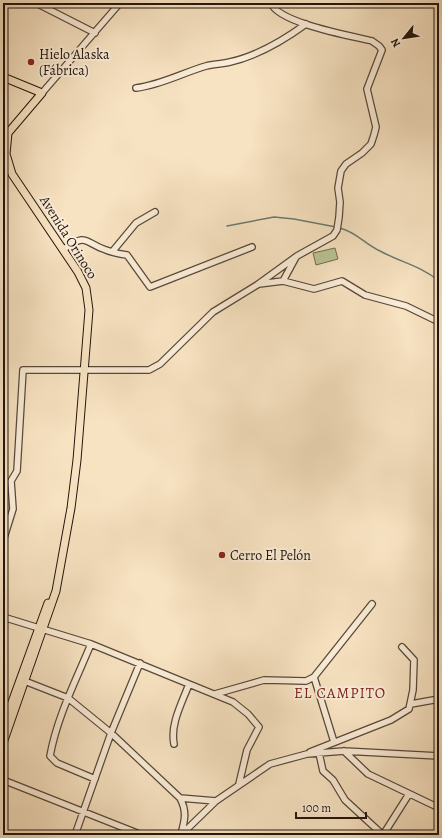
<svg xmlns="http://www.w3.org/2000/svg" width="442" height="838" font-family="Alegreya,serif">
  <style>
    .green { fill: #bac495; stroke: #6e6c50 }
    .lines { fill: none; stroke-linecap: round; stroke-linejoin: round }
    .stream { stroke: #6c7a70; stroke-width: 1.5 }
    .minor-casing { stroke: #574839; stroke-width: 8 }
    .major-casing { stroke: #22150c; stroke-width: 9 }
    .minor { stroke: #faecd7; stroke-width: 5.5 }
    .major { stroke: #f7e2c1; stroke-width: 7 }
    .poi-dot { fill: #8f2418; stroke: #faecd7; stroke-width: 1.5 }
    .labels { text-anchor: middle; stroke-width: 4; stroke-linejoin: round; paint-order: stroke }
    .poi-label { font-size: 14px; fill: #22150c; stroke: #faecd7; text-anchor: start }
    .street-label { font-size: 14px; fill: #22150c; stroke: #faecd7 }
    .neighbourhood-label { font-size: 15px; letter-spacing: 1px; fill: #7a1f14; stroke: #faecd7 }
  </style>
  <rect width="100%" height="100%" fill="#f7e2c1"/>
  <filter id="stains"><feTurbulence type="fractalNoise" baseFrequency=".005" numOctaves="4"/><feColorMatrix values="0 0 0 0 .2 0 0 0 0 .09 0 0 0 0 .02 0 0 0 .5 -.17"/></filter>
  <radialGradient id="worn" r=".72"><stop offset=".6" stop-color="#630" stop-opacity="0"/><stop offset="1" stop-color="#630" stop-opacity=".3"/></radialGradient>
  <!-- green -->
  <path class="green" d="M335 248 338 259 316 265 313 253Z"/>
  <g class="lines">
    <!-- stream -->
    <path class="stream" d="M227 226 274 217 294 219 336 227
      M340 228C356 232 365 244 380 251 400 262 421 266 439 281"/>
    <defs>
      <path id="minor" d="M36 3 95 33
        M136 88C161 85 182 73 206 66 213 64 222 64 230 62 257 56 284 40 306 24
        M42 93 120 3
        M64 249C88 232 84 243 106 250 113 253 120 254 127 255L150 287 252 247
        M112 252 136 223 155 212
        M283 281 296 257
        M259 284 283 281 314 289 342 281 365 295 406 306 439 322
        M3 541 13 509 11 481 17 471 23 370H149L160 364 213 312 257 285 297 256 333 236 337 230 339 217 340 202 338 188 341 171 346 164 362 153 371 144 374 135 376 127 367 89 382 50 379 46 372 41C352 36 278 23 271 3
        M3 617 91 644 233 702 248 714 259 727 247 750 239 784
        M91 644C76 680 57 717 50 756L57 763 95 779
        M314 677 334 742
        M22 680 68 698 111 733 180 798C187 811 185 820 181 834
        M215 694 264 680 306 681 314 677 372 604
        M411 704 439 699
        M174 744C170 724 182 703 189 684
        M344 751 368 774 435 806 439 805
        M310 752 391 720 409 709 413 690 414 660 402 647
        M319 753 323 771 333 780 345 800 383 835
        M3 780 142 835
        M180 798 216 801
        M75 835 111 733 140 663
        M181 835 216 801 270 764 307 754 344 751 439 756
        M383 835 409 794"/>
      <path id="major" d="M3 77 42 93 8 133 6 154 12 174 78 272 86 288 89 310 77 460 71 508 56 591 3 743
        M3 727 48 603"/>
    </defs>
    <!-- minor casing -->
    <use href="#minor" class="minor-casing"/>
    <!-- major casing -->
    <use href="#major" class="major-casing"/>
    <!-- minor -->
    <use href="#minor" class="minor"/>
    <!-- major -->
    <use href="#major" class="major"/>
  </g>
  <!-- markers -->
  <g class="poi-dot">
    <circle cx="31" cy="62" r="4"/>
    <circle cx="222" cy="555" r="4"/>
  </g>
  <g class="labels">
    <!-- poi labels -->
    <g class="poi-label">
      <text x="39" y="59">Hielo Alaska<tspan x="39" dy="16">(Fábrica)</tspan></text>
      <text x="230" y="560">Cerro El Pelón</text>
    </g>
    <!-- street labels -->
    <g class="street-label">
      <text transform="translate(69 237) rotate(58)" y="5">Avenida Orinoco</text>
    </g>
    <!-- neighbourhood labels -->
    <g class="neighbourhood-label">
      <text x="340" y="698">EL CAMPITO</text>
    </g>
  </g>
  <!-- margin -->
  <rect width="442" height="838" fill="none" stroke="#f7e2c1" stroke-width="16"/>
  <rect x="4" y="4" width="434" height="830" fill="none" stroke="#22150c" stroke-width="2"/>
  <rect x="8" y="8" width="426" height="822" fill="none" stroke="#22150c"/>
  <!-- north arrow -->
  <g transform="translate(404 38) rotate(240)" stroke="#faecd7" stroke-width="3" paint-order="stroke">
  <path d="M0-3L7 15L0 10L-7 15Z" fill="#22150c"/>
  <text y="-6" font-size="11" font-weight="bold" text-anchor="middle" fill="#22150c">N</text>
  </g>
  <!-- scale -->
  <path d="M296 812v6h70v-6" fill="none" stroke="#22150c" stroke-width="2"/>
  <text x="302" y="812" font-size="12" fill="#22150c" stroke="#faecd7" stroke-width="3" paint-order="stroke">100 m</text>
  <rect width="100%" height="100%" filter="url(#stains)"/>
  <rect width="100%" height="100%" fill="url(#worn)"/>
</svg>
